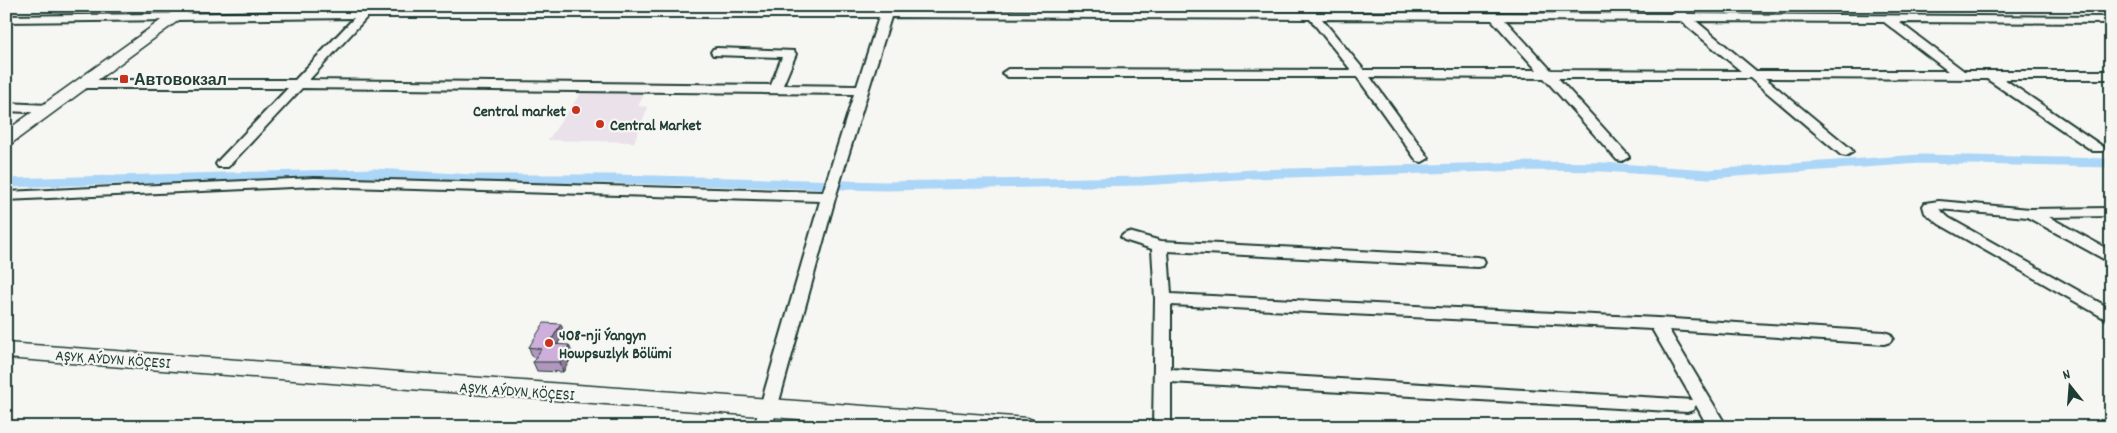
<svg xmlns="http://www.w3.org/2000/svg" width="2117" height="433" font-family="Dekko,sans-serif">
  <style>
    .built { fill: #eae1eb }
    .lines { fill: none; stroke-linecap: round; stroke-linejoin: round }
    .canal { stroke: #acd6f8; stroke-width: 9 }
    .minor-casing { stroke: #1f3d34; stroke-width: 4 }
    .major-casing { stroke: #1f3d34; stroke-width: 3 }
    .minor { fill: #f6f6f2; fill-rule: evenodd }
    .major { fill: #f6f6f2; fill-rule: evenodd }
    .wall { fill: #b196bd; stroke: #1f3d34 }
    .shaded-wall { fill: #907a9a; stroke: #1f3d34 }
    .building { fill: #ceafdc; stroke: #1f3d34 }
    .poi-dot { fill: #c8321e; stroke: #f6f6f2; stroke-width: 2 }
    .labels { text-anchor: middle; stroke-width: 4.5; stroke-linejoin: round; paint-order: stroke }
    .poi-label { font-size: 16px; font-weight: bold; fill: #1f3d34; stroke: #f6f6f2; text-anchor: start }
    .street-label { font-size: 16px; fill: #1f3d34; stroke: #f6f6f2 }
  </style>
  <rect width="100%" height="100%" fill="#f6f6f2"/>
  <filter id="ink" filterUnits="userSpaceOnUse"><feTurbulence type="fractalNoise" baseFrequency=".02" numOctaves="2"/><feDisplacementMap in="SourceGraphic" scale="10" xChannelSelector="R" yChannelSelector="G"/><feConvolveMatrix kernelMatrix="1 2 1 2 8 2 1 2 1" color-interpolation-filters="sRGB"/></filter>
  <g filter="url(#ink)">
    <!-- built -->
    <path class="built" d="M583 90 646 91 638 106 648 107 634 142 548 140Z"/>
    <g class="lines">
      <!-- canal -->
      <path class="canal" d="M6 183 375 173 473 179H614L885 186 1142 181 1254 174 1536 166 1603 167 1709 174 1920 159 2111 163"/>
      <defs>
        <path id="minor" d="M1668 6H1680L1688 14 2111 17V23L1899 22 1964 71H2111V79H2004L2105 148 2103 151H2093L1987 79 1765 78 1851 149 1853 152 1846 156 1841 155 1750 78H1558L1627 154 1629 157 1622 161 1617 160 1544 78 1370 77 1429 158 1422 162 1417 161 1357 77H1008L1002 73 1008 69 1351 70 1310 19 891 17 836 195 772 427H754L820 201 314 186 6 200V192L314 178 823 192 854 94 302 88 228 167H218L216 164 218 161 288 88H84L78 84 84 80H295L354 18 6 22V16L361 11 367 8 372 11H1090L1675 14ZM367 17H879L857 86 783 85 796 54 794 51 717 48 713 49 711 52 713 55 782 57 771 85 309 80ZM1322 19 1492 20 1537 70H1364ZM1505 20 1681 21 1741 71 1551 70ZM1696 21 1884 22 1948 71H1756Z
          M2103 6H2111V10Z
          M6 103 48 105 55 109 48 113 6 111Z
          M1939 201 2030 209 2111 208V216L2049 217 2111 251V263L2027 217 1939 209 1949 218 2111 309V322L1939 224 1925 213 1923 206 1925 203Z
          M1129 232 1161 241 1477 257 1483 258 1485 262 1483 266 1477 267 1168 251 1171 294 1657 318 1884 332 1890 334 1893 338 1890 342 1884 344 1669 330 1727 427H1708L1696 405 1693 410 1687 412 1171 382V427H1153L1155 299 1152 249 1124 240 1121 237 1124 234ZM1171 305 1652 329 1693 400 1171 369Z"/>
        <path id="major" d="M181 6H198L12 143 6 144V131Z
          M6 343 1027 418 1035 421 1038 427H904L6 358Z"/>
      </defs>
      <!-- minor casing -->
      <use href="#minor" class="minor-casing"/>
      <!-- major casing -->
      <use href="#major" class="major-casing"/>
      <!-- minor -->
      <use href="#minor" class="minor"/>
      <!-- major -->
      <use href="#major" class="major"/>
    </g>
    <!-- wall -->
    <path class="wall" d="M564 333 557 345 573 355 563 372 537 371 533 362 536 357H532L529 347Z"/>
    <!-- shaded-wall -->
    <path class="shaded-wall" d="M561 324 564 333 552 354 549 344Z
      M569 345 573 355 563 372 560 362Z"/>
    <!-- building -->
    <path class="building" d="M544 323 561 324 549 344 569 345 560 362H533L541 349 529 347Z"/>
  </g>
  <!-- markers -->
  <g class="poi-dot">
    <rect x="119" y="74" width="10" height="10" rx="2.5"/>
    <circle cx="576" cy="110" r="5"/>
    <circle cx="600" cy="124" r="5"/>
    <circle cx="549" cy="343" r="5"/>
  </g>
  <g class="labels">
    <!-- poi labels -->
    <g class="poi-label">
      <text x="134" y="85">Автовокзал</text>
      <text x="566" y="116" text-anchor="end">Central market</text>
      <text x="610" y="130">Central Market</text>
      <text x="559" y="340">408-nji Ýangyn<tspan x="559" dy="18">Howpsuzlyk Bölümi</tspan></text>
    </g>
    <!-- street labels -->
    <g class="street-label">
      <text transform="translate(113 358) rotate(4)" y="6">AŞYK AÝDYN KÖÇESI</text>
      <text transform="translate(517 390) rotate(4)" y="6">AŞYK AÝDYN KÖÇESI</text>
    </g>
  </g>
  <!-- margin -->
  <rect width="2117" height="433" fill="none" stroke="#f6f6f2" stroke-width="25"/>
  <rect x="12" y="12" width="2092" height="408" fill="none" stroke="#1f3d34" stroke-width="2" filter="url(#ink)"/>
  <!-- north arrow -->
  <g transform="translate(2070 386) rotate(343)" stroke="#f6f6f2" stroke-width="4" paint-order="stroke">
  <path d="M0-4L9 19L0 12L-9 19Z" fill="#1f3d34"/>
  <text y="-8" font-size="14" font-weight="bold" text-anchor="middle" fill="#1f3d34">N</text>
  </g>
</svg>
